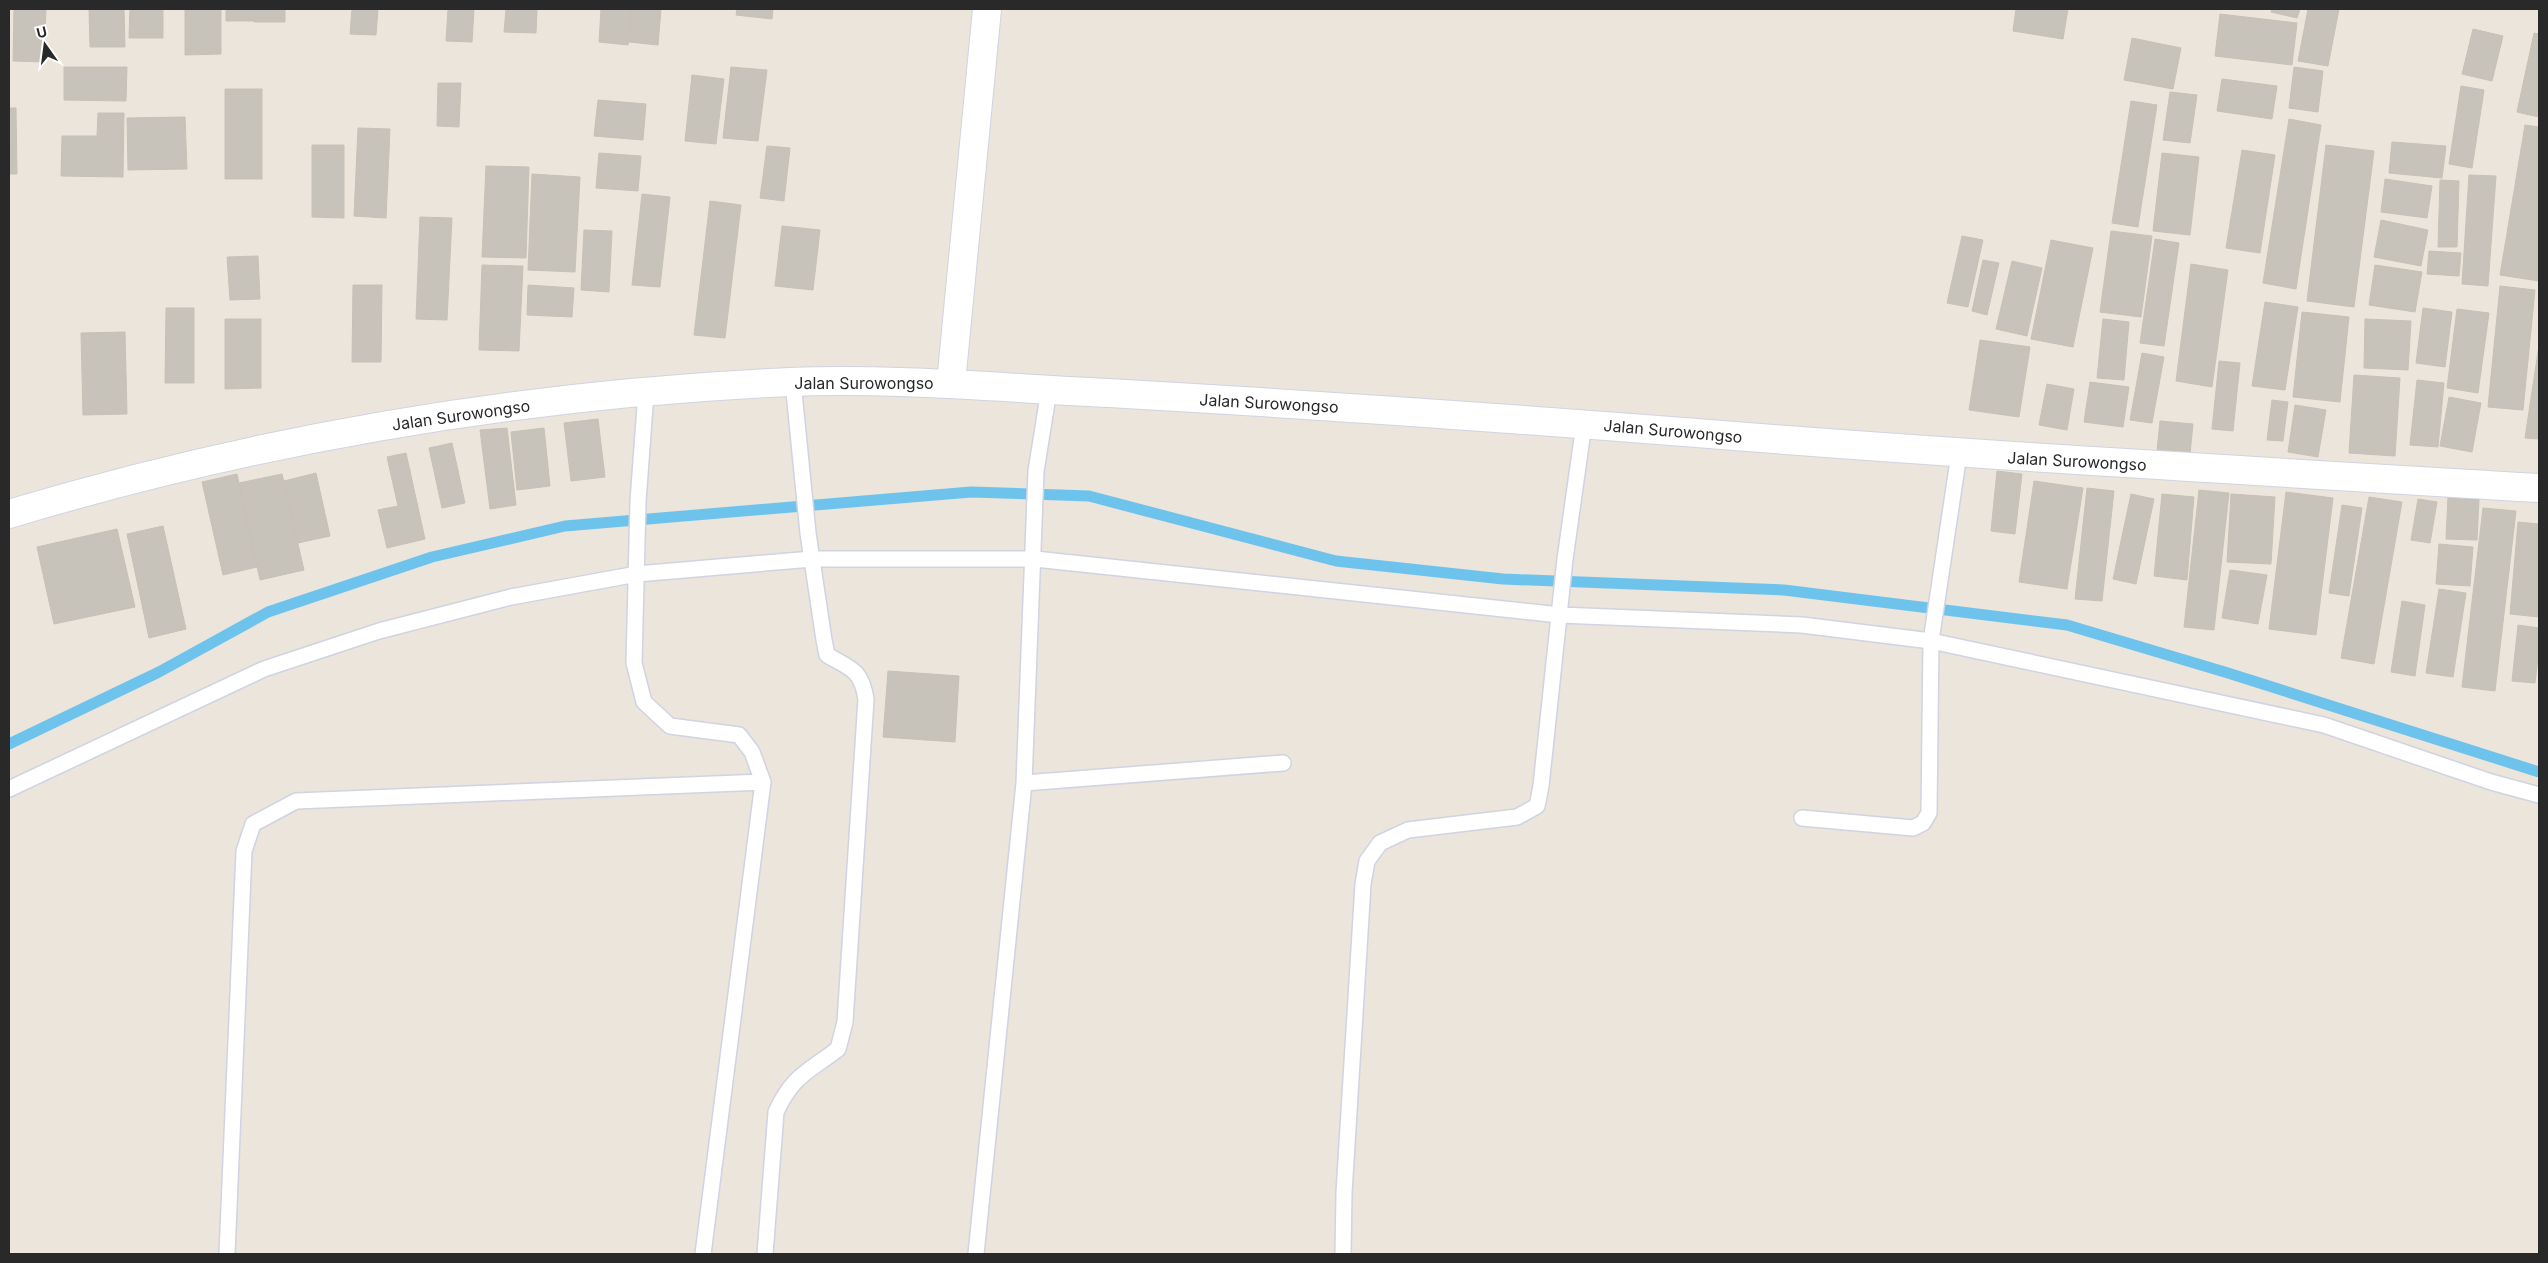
<svg xmlns="http://www.w3.org/2000/svg" width="2548" height="1263" font-family="Inter,sans-serif">
  <style>
    .lines { fill: none; stroke-linecap: round; stroke-linejoin: round }
    .stream { stroke: #6ec3ed; stroke-width: 11 }
    .building { fill: #c7c3ba; stroke: #c7c1b5 }
    .lane-casing { stroke: #d0d3e2; stroke-width: 18 }
    .street-casing { stroke: #d0d3e2; stroke-width: 30 }
    .secondary-casing { stroke: #d0d3e2; stroke-width: 30 }
    .lane { stroke: #fff; stroke-width: 15 }
    .street { stroke: #fff; stroke-width: 28 }
    .secondary { stroke: #fff; stroke-width: 28 }
    .labels { text-anchor: middle; stroke-width: 4; stroke-linejoin: round; paint-order: stroke }
    .street-label { font-size: 16px; fill: #292929; stroke: #fff }
  </style>
  <rect width="100%" height="100%" fill="#ebe5db"/>
  <g class="lines">
    <!-- stream -->
    <path class="stream" d="M9 744 159 672 268 612 432 557 565 526 971 492 1089 496 1336 561 1503 579 1784 590 2067 625 2228 673 2539 772"/>
  </g>
  <!-- building -->
  <path class="building" d="M14 9H46L44 62 13 61Z
    M89 9H124L125 47H90Z
    M130 9H163V38H129Z
    M185 9H221V54L185 55Z
    M226 9H254V21H226Z
    M254 9H285V22H254Z
    M352 9H378L376 35 350 34Z
    M448 9H474L472 42 446 41Z
    M506 9H537L536 33 504 32Z
    M601 9H631L628 45 599 42Z
    M631 9H661L658 45 629 42Z
    M737 9H773L772 19 736 15Z
    M2016 9H2068L2063 39 2013 31Z
    M2272 9H2300L2297 18 2271 12Z
    M2308 9H2339L2328 66 2298 61Z
    M2220 14 2297 23 2292 65 2215 56Z
    M2473 29 2503 36 2492 81 2462 74Z
    M2534 33 2539 34V117L2517 112Z
    M2132 38 2181 48 2173 89 2124 80Z
    M64 67H127L126 101 64 100Z
    M731 67 767 70 758 141 723 138Z
    M2294 67 2323 71 2318 112 2289 108Z
    M692 75 724 79 716 144 685 141Z
    M2222 79 2277 86 2272 119 2217 111Z
    M438 83H461L459 127 437 126Z
    M2461 86 2484 90 2472 168 2449 164Z
    M225 89H262V179H225Z
    M2170 92 2197 95 2190 143 2163 140Z
    M598 100 646 104 643 140 594 136Z
    M2131 101 2157 105 2138 227 2112 223Z
    M9 108H16L17 174H9Z
    M98 113H124L123 177 61 176 62 136H97Z
    M185 117 187 169 128 170 127 118Z
    M2289 119 2321 125 2296 289 2263 283Z
    M2525 125 2539 127V281L2500 275Z
    M358 128 390 129 386 218 354 216Z
    M2392 142 2446 146 2442 178 2389 173Z
    M312 145H344V218L312 217Z
    M2326 145 2374 151 2354 307 2307 301Z
    M767 146 790 148 784 201 760 198Z
    M2242 150 2275 155 2260 253 2226 248Z
    M599 153 641 156 638 191 596 188Z
    M2162 153 2199 157 2190 235 2153 231Z
    M486 166 529 167 526 258 482 257Z
    M532 174 580 177 575 272 528 270Z
    M2469 175 2496 176 2488 286 2462 284Z
    M2385 179 2432 186 2427 218 2381 212Z
    M2440 180 2459 181 2457 247H2438Z
    M642 194 670 197 660 287 632 285Z
    M710 201 741 205 725 338 694 335Z
    M420 217 452 218 447 320 416 319Z
    M2381 220 2428 230 2421 266 2374 257Z
    M782 226 820 230 813 290 775 286Z
    M584 230 612 231 609 292 581 290Z
    M2111 231 2152 236 2141 317 2100 312Z
    M1962 236 1983 240 1968 307 1947 303Z
    M2155 239 2179 243 2164 346 2140 343Z
    M2051 240 2093 248 2073 347 2031 339Z
    M2429 251 2461 253 2459 276 2427 274Z
    M258 256 260 299 230 300 227 257Z
    M1983 260 1999 263 1987 315 1972 311Z
    M2012 261 2042 268 2027 336 1996 329Z
    M2191 264 2228 270 2212 387 2176 381Z
    M482 265 523 266 519 351 479 350Z
    M2375 265 2422 272 2415 312 2369 305Z
    M353 285H382L381 362H352Z
    M528 285 574 288 572 317 527 315Z
    M2500 286 2535 290 2523 410 2488 407Z
    M2265 302 2298 307 2285 390 2252 386Z
    M166 308H194V383H165Z
    M2423 308 2452 312 2445 367 2416 363Z
    M2457 309 2489 313 2478 393 2447 388Z
    M2302 312 2349 317 2340 402 2293 397Z
    M225 319H261V388L225 389Z
    M2103 319 2129 322 2124 380 2097 378Z
    M2365 319 2411 321 2408 370 2364 368Z
    M125 332 127 414 83 415 81 333Z
    M1980 340 2030 347 2019 417 1969 410Z
    M2539 345V439L2525 438Z
    M2142 353 2164 357 2152 423 2130 420Z
    M2219 361 2240 363 2233 431 2212 429Z
    M2354 375 2400 378 2395 456 2349 453Z
    M2417 380 2444 383 2438 447 2410 445Z
    M2090 382 2129 387 2123 427 2084 422Z
    M2047 384 2074 389 2067 430 2039 425Z
    M2449 397 2481 403 2472 452 2440 446Z
    M2272 400 2288 402 2283 441 2267 440Z
    M2295 405 2326 410 2318 457 2288 452Z
    M598 419 605 477 571 481 564 423Z
    M2160 421 2193 424 2190 454 2157 451Z
    M507 428 516 505 490 509 480 430Z
    M544 428 550 486 517 490 511 432Z
    M452 443 465 503 442 508 429 448Z
    M406 453 425 539 387 548 378 510 398 506 387 457Z
    M1997 471 2022 474 2015 534 1991 531Z
    M316 473 330 536 298 543 284 481Z
    M237 474 257 567 223 575 202 482Z
    M282 474 304 570 260 580 239 483Z
    M2034 481 2083 488 2067 589 2019 582Z
    M2087 488 2114 491 2102 601 2075 599Z
    M2199 490 2229 493 2214 630 2184 627Z
    M2286 492 2333 498 2316 635 2269 629Z
    M2131 494 2154 499 2136 584 2113 579Z
    M2162 494 2194 497 2187 580 2154 576Z
    M2231 494 2275 497 2271 564 2227 562Z
    M2369 497 2402 502 2374 664 2341 658Z
    M2448 497 2479 499 2477 540 2446 539Z
    M2418 499 2437 502 2430 543 2411 540Z
    M2342 505 2362 508 2349 596 2329 593Z
    M2483 508 2516 511 2495 691 2462 687Z
    M2518 522 2539 524V617L2510 614Z
    M163 526 186 629 149 638 127 534Z
    M117 529 135 607 54 624 37 547Z
    M2439 544 2473 547 2470 586 2436 584Z
    M2230 570 2267 575 2258 624 2222 618Z
    M2439 589 2466 593 2453 677 2426 673Z
    M2402 601 2425 605 2415 676 2391 672Z
    M2518 625 2539 628V650L2535 683 2512 681Z
    M888 671 959 676 955 742 883 737Z"/>
  <g class="lines">
    <defs>
      <path id="lane" d="M646 393 638 501 634 663 644 702 670 726 739 735 752 752 763 782 703 1254
        M1024 783 1283 763
        M9 789 264 669 379 631 511 597 637 574 812 559H1035L1560 615 1802 625 1931 641 2324 725 2491 782 2539 795
        M1802 818 1913 828 1923 823 1929 813 1931 641 1959 454
        M227 1254 244 851 253 824 296 801 763 782
        M765 1254 776 1112C793 1075 808 1072 838 1049L845 1022 866 699C861 669 851 669 827 655L824 640 808 533 793 382
        M976 1254 1024 783 1036 471 1049 390
        M1343 1254 1344 1193 1363 884 1367 861 1380 843 1408 830 1517 817 1537 806 1541 786 1565 559 1584 424"/>
      <path id="street" d="M951 383 987 9"/>
      <path id="secondary" d="M9 514C262 438 525 394 789 382 896 378 1003 388 1109 393 1301 404 1492 417 1684 432 1969 455 2254 471 2539 488"/>
    </defs>
    <!-- lane casing -->
    <use href="#lane" class="lane-casing"/>
    <!-- street casing -->
    <use href="#street" class="street-casing"/>
    <!-- secondary casing -->
    <use href="#secondary" class="secondary-casing"/>
    <!-- lane -->
    <use href="#lane" class="lane"/>
    <!-- street -->
    <use href="#street" class="street"/>
    <!-- secondary -->
    <use href="#secondary" class="secondary"/>
  </g>
  <g class="labels">
    <!-- street labels -->
    <g class="street-label">
      <text x="864" y="389">Jalan Surowongso</text>
      <text transform="translate(1269 403) rotate(3)" y="6">Jalan Surowongso</text>
      <text transform="translate(461 415) rotate(-8)" y="6">Jalan Surowongso</text>
      <text transform="translate(1673 431) rotate(5)" y="6">Jalan Surowongso</text>
      <text transform="translate(2077 461) rotate(3)" y="6">Jalan Surowongso</text>
    </g>
  </g>
  <!-- border -->
  <rect width="2548" height="1263" fill="none" stroke="#292929" stroke-width="20"/>
  <!-- north arrow -->
  <g transform="translate(45 45) rotate(346)" stroke="#ffffff" stroke-width="4" paint-order="stroke">
  <path d="M0-4L9 19L0 12L-9 19Z" fill="#292929"/>
  <text y="-8" font-size="14" font-weight="bold" text-anchor="middle" fill="#292929">U</text>
  </g>
</svg>
